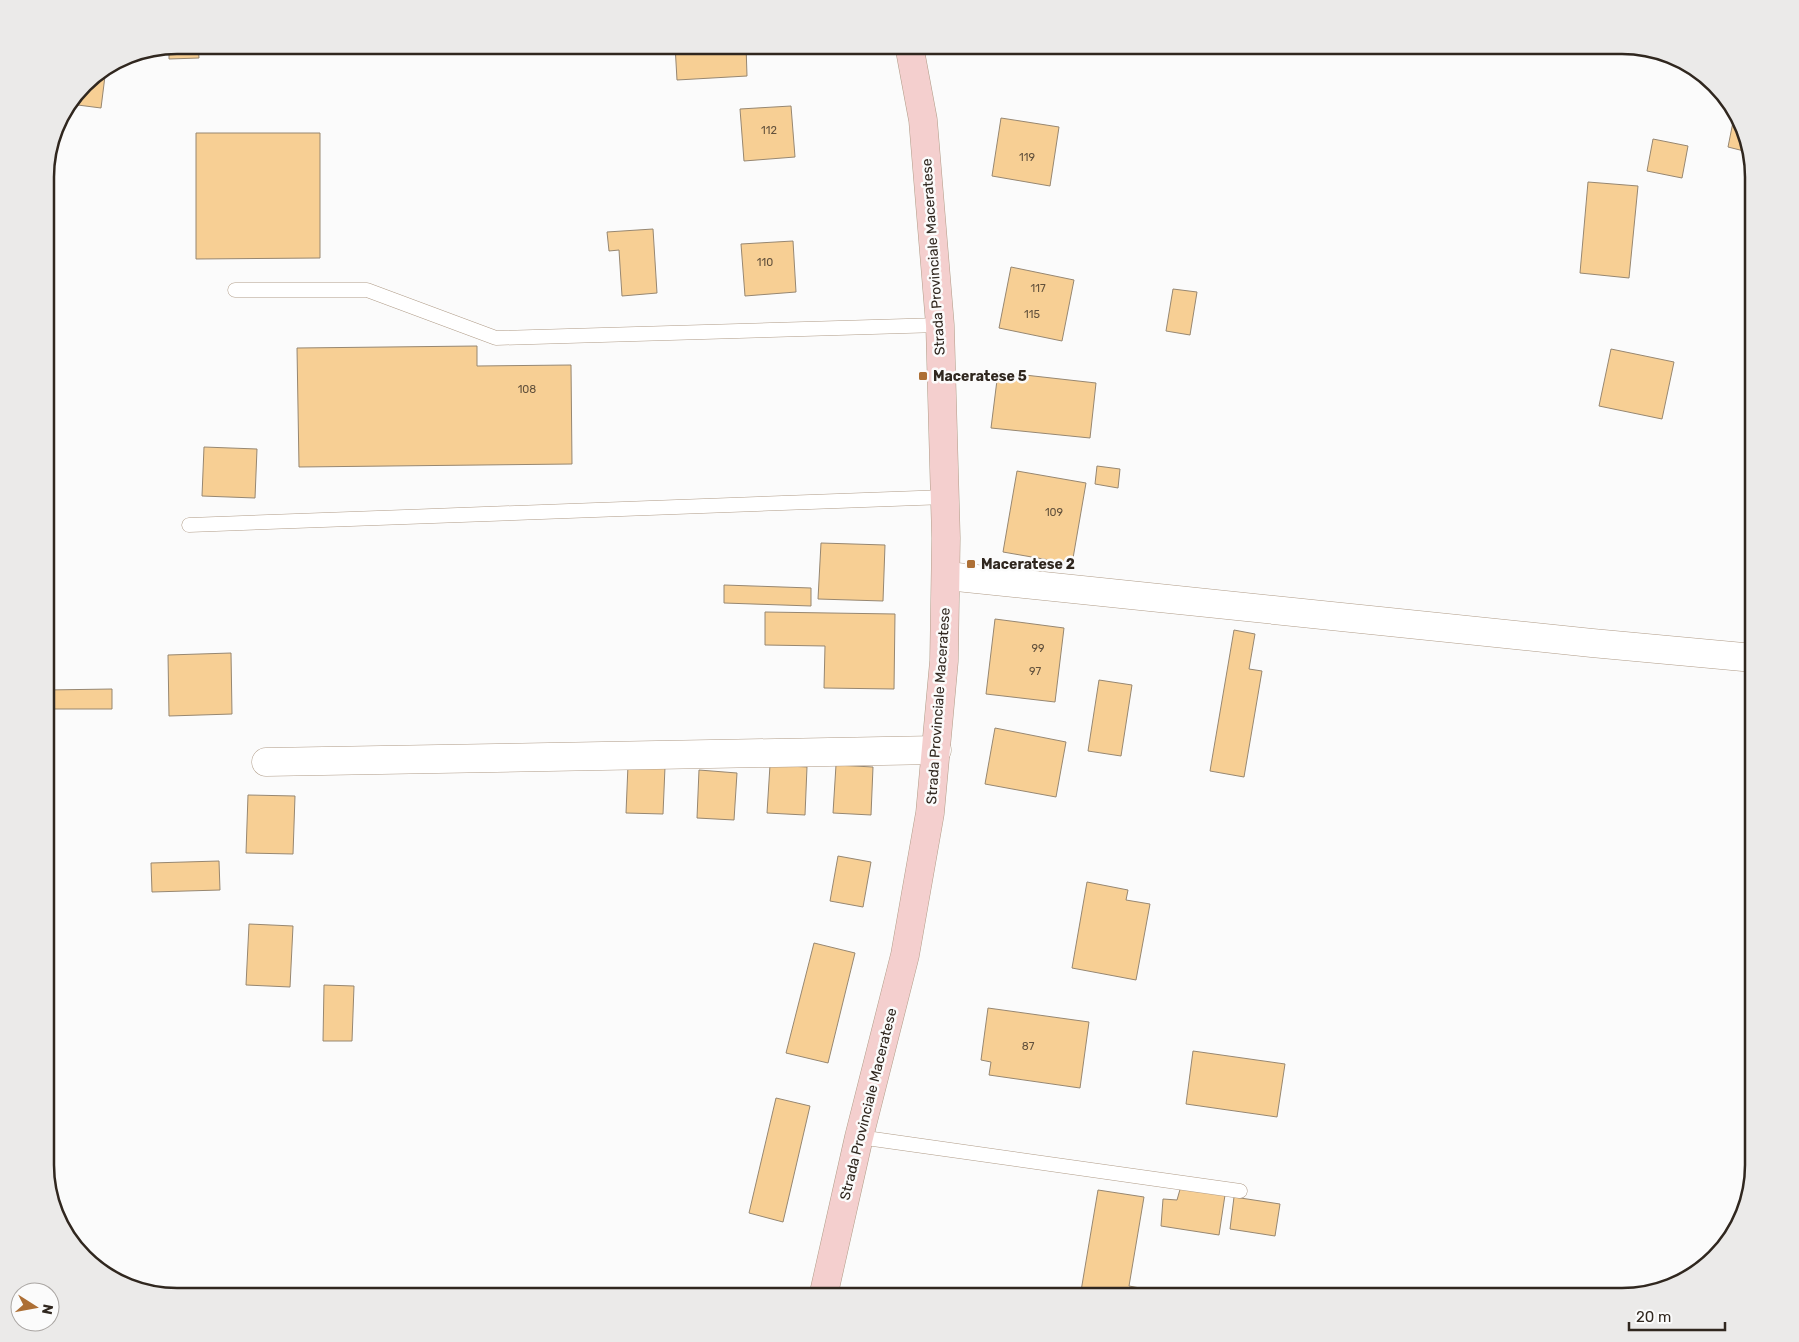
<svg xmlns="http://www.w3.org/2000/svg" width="1799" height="1342" font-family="Rubik,sans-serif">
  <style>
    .building { fill: #f7cf94; stroke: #978771 }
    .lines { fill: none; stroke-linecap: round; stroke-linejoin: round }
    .lane-casing { stroke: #b09c88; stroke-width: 15 }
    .street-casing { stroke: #b09c88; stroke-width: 29 }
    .secondary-casing { stroke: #b09c88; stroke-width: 29 }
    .lane { stroke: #fff; stroke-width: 14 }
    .street { stroke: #fff; stroke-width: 28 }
    .secondary { stroke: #f4cfce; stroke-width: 28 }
    .poi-dot { fill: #ad6f35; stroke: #fbfbfb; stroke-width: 2 }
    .labels { text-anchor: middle; stroke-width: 5; stroke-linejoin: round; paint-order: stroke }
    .number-label { font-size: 11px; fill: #62513c }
    .street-label { font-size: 14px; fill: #30271f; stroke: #fbfbfb }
    .poi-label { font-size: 14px; font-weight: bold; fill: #30271f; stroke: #fbfbfb; text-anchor: start }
    .rim { fill: none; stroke: #30271f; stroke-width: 2.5 }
  </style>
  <rect width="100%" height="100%" fill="#fbfbfb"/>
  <!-- building -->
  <path class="building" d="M177 45H198L199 58 169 59V47Z
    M675 45H746L747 76 677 80Z
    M106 68 101 108 70 104 90 78Z
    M791 106 795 157 744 161 740 109Z
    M1735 112 1740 119 1748 152 1728 147Z
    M1001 118 1059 127 1050 186 992 176Z
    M196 133H320V258L196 259Z
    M1653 139 1688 146 1682 178 1647 171Z
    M1588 182 1638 186 1629 278 1580 273Z
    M653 229 657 293 622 296 619 250 609 251 607 232Z
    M793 241 796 292 745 296 741 244Z
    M1011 267 1074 280 1062 341 999 328Z
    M1173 289 1197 292 1190 335 1166 331Z
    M477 346V366L571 365 572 464 299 467 297 348Z
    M1611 349 1674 362 1662 419 1599 406Z
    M998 372 1096 383 1090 438 991 428Z
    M204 447 257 449 255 498 202 496Z
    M1097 466 1120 469 1118 488 1095 484Z
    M1017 471 1086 483 1072 564 1003 552Z
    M821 543 885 545 883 601 818 599Z
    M724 585 811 588V606L724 603Z
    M765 612 895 614 894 689 824 688 825 646 765 645Z
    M995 619 1064 628 1055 702 986 694Z
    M1234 630 1255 634 1249 669 1262 671 1244 777 1210 771Z
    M231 653 232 714 169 716 168 655Z
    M1099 680 1132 685 1121 756 1088 751Z
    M112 689V709H47V690Z
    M995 728 1066 742 1056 797 985 784Z
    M628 765 665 767 663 814 626 813Z
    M770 765 807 767 805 815 767 813Z
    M836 765 873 767 871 815 833 813Z
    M699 770 737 773 734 820 697 818Z
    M248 795 295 796 293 854 246 853Z
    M838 856 871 862 863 907 830 901Z
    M219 861 220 890 152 892 151 863Z
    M1087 882 1128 890 1126 900 1150 904 1136 980 1072 968Z
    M249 924 293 926 290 987 246 985Z
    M814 943 855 953 828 1063 786 1053Z
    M324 985 354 986 352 1041H323Z
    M988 1008 1089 1022 1080 1088 989 1075 991 1062 981 1060Z
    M1193 1051 1285 1064 1277 1117 1186 1104Z
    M776 1098 810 1106 783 1222 749 1213Z
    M1181 1186 1225 1195 1219 1235 1161 1226 1163 1199 1177 1200Z
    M1098 1190 1144 1197 1129 1286 1151 1290 1149 1297H1080Z
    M1234 1197 1280 1204 1275 1236 1230 1229Z"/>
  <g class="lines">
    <defs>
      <path id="lane" d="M235 290H367L496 338 940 325
        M189 525 946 497
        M859 1137 1240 1191"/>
      <path id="street" d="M947 576 1592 643 1754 658
        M266 762 937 750"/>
      <path id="secondary" d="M823 1297 859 1137 905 955 930 813 944 661 946 538 940 325 923 120 909 45"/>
    </defs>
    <!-- lane casing -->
    <use href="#lane" class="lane-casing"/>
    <!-- street casing -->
    <use href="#street" class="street-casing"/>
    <!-- secondary casing -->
    <use href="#secondary" class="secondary-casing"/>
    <!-- lane -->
    <use href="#lane" class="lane"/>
    <!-- street -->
    <use href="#street" class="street"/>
    <!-- secondary -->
    <use href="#secondary" class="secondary"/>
  </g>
  <!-- markers -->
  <g class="poi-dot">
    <rect x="918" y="371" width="10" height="10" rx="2.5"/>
    <rect x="966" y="559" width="10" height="10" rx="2.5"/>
  </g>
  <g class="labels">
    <!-- number labels -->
    <g class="number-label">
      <text x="769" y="134">112</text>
      <text x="1027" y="161">119</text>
      <text x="765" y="266">110</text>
      <text x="1038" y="292">117</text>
      <text x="1032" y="318">115</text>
      <text x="527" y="393">108</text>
      <text x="1054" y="516">109</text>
      <text x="1038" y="652">99</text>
      <text x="1035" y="675">97</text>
      <text x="1028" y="1050">87</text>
    </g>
    <!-- street labels -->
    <g class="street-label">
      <text transform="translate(933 257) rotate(-94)" y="5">Strada Provinciale Maceratese</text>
      <text transform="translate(938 706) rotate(-86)" y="5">Strada Provinciale Maceratese</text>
      <text transform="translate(868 1104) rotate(-76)" y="5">Strada Provinciale Maceratese</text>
    </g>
    <!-- poi labels -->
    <g class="poi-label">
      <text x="933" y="381">Maceratese 5</text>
      <text x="981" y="569">Maceratese 2</text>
    </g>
  </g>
  <!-- crop -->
  <path d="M0 0H1799V1342H0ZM177 54H1622A123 123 0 0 1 1745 177V1165A123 123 0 0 1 1622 1288H177A123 123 0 0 1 54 1165V177A123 123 0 0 1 177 54Z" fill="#ebeae9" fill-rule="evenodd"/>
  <path class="rim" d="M177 54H1622A123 123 0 0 1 1745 177V1165A123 123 0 0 1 1622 1288H177A123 123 0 0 1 54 1165V177A123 123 0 0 1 177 54Z"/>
  <!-- north arrow -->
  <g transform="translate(35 1307) rotate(101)"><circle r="24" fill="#fbfbfb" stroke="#aaa6a3"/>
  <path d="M0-4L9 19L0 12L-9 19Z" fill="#ad6f35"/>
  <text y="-8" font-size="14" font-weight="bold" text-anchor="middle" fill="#30271f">N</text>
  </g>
  <!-- scale -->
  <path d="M1629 1322v8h96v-8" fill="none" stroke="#30271f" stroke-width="2.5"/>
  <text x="1636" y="1322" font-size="15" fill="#30271f" stroke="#fbfbfb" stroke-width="4" paint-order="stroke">20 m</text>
</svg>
